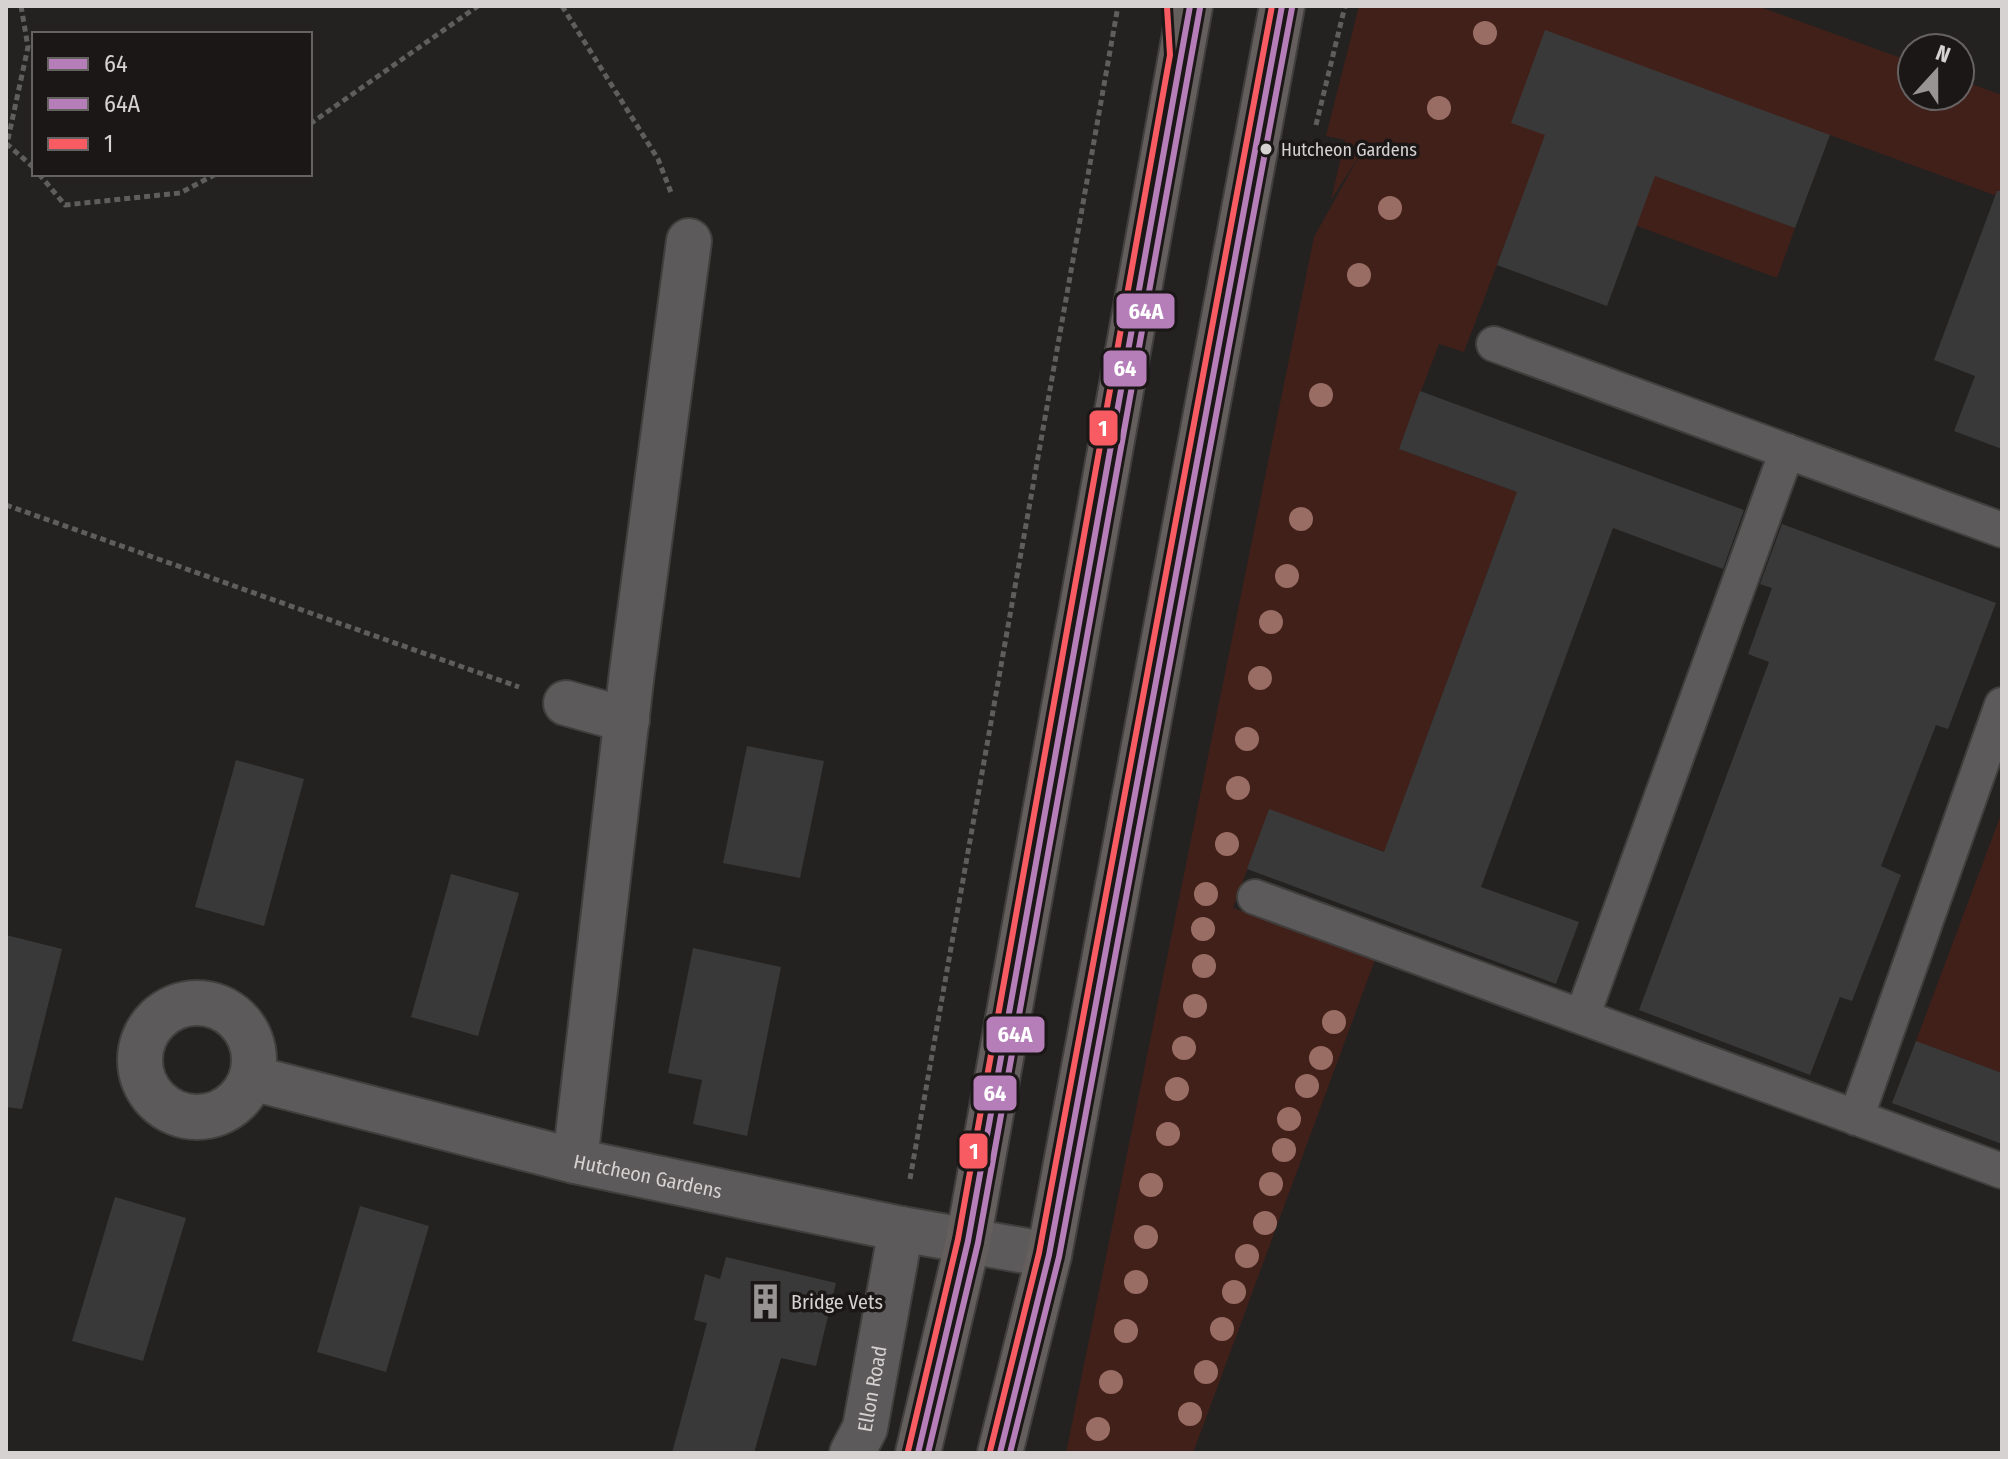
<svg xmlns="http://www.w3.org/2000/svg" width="2008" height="1459" font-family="'Fira Sans Condensed',sans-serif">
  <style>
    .green { fill: #42201a }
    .building { fill: #3a3939 }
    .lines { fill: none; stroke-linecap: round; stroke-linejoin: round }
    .lane-casing { stroke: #403f3e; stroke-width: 38 }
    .street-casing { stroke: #403f3e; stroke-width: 48 }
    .primary-casing { stroke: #403f3e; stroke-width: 48 }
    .path { stroke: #5f5e5e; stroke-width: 5; stroke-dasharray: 6 4; stroke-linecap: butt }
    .lane { stroke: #5c5a5a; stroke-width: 34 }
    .street { stroke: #5c5a5a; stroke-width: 44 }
    .primary { stroke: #645e5c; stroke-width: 44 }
    .bus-1-casing { stroke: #1b1716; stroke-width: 12 }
    .bus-2-casing { stroke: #1b1716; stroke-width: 12 }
    .bus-3-casing { stroke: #1b1716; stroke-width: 12 }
    .bus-1 { stroke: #b57eb9; stroke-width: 6 }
    .bus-2 { stroke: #b57eb9; stroke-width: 6 }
    .bus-3 { stroke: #f85b61; stroke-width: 6 }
    .tree { fill: #996d64 }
    .bus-dot { fill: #d5d2d1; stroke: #1b1716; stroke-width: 3 }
    .labels { text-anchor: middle; stroke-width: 7; stroke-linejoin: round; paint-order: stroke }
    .bus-label { font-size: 18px; fill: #d5d2d1; stroke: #1b1716; text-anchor: start }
    .street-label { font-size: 20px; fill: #d5d2d1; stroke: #1b1716 }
    .poi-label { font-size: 20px; fill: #d5d2d1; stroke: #1b1716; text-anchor: start }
    .line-badge { stroke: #1b1716; stroke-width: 3 }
    .badge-label { font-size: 22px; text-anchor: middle; font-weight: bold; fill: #fff }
  </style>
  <rect width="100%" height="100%" fill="#232221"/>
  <!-- green -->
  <path class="green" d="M1359 6H1757L1912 62V96H1960V80L2002 95V262L1997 196 1830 135H1546L1795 228 1777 278 1527 185 1464 352 1439 344 1399 449 1522 494 1510 511 1391 834V854L1269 810 1233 908 1376 957 1193 1453H1066L1314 237 1361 153 1331 200 1345 140 1326 136Z
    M2002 812V1073L1916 1041Z"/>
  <!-- building -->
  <path class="building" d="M1545 30 1830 135 1795 228 1655 176 1607 306 1497 265 1545 135 1511 123Z
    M1997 191H2002V449L1954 431 1975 376 1934 360Z
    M1420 391 1744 510 1723 569 1613 528 1481 887 1579 922 1556 984 1247 869 1269 809 1384 852 1517 492 1399 449Z
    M1782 524 1996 603 1948 729 1936 725 1881 866 1901 875 1852 1001 1840 997 1810 1075 1639 1010 1769 662 1748 654 1772 588 1760 584Z
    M747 746 824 761 800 878 723 863Z
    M236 760 304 779 264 926 195 907Z
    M451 874 519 893 478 1036 411 1017Z
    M6 935 62 949 22 1109 6 1107Z
    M693 948 781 967 747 1136 693 1124 702 1080 668 1073Z
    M1916 1041 2002 1073V1144L1892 1103Z
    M115 1197 186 1218 143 1361 72 1341Z
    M360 1206 429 1226 386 1372 317 1352Z
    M726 1257 836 1283 816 1366 781 1358 754 1453H672L707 1323 694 1320 705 1274 720 1279Z"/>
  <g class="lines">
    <defs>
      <path id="lane" d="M1494 344 2002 530
        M1255 897 2002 1171
        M1582 1017 1787 451
        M1856 1118 2002 705"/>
      <g id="street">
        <path d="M566 703 627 720"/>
        <circle cx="197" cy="1060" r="57"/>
        <path id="s1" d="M252 1078 575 1161 901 1229 1049 1255"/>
        <path d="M575 1161 632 672 689 241"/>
        <path id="s2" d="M852 1453 865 1428 901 1229"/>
      </g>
      <path id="primary" d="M918 1453 968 1241 1190 6
        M1000 1453 1049 1255 1282 6"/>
    </defs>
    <!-- lane casing -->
    <use href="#lane" class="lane-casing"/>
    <!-- street casing -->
    <use href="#street" class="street-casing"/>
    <!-- primary casing -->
    <use href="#primary" class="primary-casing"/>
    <!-- path -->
    <path class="path" d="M21 6 28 47 7 144 34 168
      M562 6 658 159 672 195
      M310 124 478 6
      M1316 125 1345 6
      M39 174 65 205 180 193 216 174
      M6 505 519 687
      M910 1179 1118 6"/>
    <!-- lane -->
    <use href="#lane" class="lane"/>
    <!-- street -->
    <use href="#street" class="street"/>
    <!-- primary -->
    <use href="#primary" class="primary"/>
    <defs>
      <path id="bus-1" d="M918 1453 968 1241 1190 6
        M1000 1453 1049 1255 1282 6"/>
      <path id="bus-2" d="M928 1453 978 1243 1200 8
        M1010 1453 1059 1257 1292 8"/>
      <path id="bus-3" d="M908 1451 958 1239 1170 55 1167 7
        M990 1451 1039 1253 1272 6"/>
    </defs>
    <!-- bus-1 casing -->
    <use href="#bus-1" class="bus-1-casing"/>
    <!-- bus-2 casing -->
    <use href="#bus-2" class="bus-2-casing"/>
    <!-- bus-3 casing -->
    <use href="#bus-3" class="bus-3-casing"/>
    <!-- bus-1 -->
    <use href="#bus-1" class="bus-1"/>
    <!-- bus-2 -->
    <use href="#bus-2" class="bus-2"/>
    <!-- bus-3 -->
    <use href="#bus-3" class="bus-3"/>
  </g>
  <!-- trees -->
  <g class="tree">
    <circle cx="1485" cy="33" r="12"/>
    <circle cx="1439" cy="108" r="12"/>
    <circle cx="1390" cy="208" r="12"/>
    <circle cx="1359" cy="275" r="12"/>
    <circle cx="1321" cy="395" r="12"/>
    <circle cx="1301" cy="519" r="12"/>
    <circle cx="1287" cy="576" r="12"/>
    <circle cx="1271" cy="622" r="12"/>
    <circle cx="1260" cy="678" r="12"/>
    <circle cx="1247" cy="739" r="12"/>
    <circle cx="1238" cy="788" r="12"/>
    <circle cx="1227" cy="844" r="12"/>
    <circle cx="1206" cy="894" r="12"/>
    <circle cx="1203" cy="929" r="12"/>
    <circle cx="1204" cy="966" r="12"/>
    <circle cx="1195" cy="1006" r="12"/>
    <circle cx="1334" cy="1022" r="12"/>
    <circle cx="1184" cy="1048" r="12"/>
    <circle cx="1321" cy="1058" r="12"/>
    <circle cx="1307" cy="1086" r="12"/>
    <circle cx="1177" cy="1089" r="12"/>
    <circle cx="1289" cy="1119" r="12"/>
    <circle cx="1168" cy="1134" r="12"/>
    <circle cx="1284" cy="1150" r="12"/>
    <circle cx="1271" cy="1184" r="12"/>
    <circle cx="1151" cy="1185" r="12"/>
    <circle cx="1265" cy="1223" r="12"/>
    <circle cx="1146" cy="1237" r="12"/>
    <circle cx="1247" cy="1256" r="12"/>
    <circle cx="1136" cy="1282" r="12"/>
    <circle cx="1234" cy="1292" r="12"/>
    <circle cx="1222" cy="1329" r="12"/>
    <circle cx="1126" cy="1331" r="12"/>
    <circle cx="1206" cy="1372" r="12"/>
    <circle cx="1111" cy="1382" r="12"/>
    <circle cx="1190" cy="1414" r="12"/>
    <circle cx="1098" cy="1429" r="12"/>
  </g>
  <!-- icons -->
  <defs>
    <symbol id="building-bare" viewBox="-9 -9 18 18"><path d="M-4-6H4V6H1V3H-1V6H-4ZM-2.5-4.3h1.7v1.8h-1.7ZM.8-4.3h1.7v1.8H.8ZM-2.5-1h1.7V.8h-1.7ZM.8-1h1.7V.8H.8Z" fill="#979493" stroke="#1b1716" stroke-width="2.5" paint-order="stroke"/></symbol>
  </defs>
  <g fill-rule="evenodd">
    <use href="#building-bare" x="740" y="1276" width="51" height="51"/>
  </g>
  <!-- markers -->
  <circle class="bus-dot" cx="1266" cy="149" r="7"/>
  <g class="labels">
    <!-- bus labels -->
    <g class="bus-label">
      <text x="1281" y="156">Hutcheon Gardens</text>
    </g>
    <!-- street labels -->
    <g class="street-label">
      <text dy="7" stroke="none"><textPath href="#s1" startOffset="408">Hutcheon Gardens</textPath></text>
      <text dy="7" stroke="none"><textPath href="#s2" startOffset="68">Ellon Road</textPath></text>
    </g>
    <!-- poi labels -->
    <g class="poi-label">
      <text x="791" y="1309">Bridge Vets</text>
    </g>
  </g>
  <g class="line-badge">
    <rect x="1115" y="292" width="61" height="38" rx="8" fill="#b57eb9"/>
    <rect x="1102" y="349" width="46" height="39" rx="8" fill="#b57eb9"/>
    <rect x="1088" y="409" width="31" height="38" rx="8" fill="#f85b61"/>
    <rect x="985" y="1015" width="61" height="39" rx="8" fill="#b57eb9"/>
    <rect x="972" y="1074" width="46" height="38" rx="8" fill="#b57eb9"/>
    <rect x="958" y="1132" width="31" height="38" rx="8" fill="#f85b61"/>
  </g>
  <g class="badge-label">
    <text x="1146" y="319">64A</text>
    <text x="1125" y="376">64</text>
    <text x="1103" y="436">1</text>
    <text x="1015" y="1042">64A</text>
    <text x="995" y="1101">64</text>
    <text x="974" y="1159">1</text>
  </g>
  <!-- border -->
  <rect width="2008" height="1459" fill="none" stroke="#d5d2d1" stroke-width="16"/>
  <!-- legend -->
  <rect x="32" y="32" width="280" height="144" fill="#1b1716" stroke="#656261" stroke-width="2"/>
  <rect x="48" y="58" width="40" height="12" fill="#b57eb9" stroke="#656261" stroke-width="2"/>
  <text x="104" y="72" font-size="24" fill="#d5d2d1">64</text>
  <rect x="48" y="98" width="40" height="12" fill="#b57eb9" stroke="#656261" stroke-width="2"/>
  <text x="104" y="112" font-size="24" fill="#d5d2d1">64A</text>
  <rect x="48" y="138" width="40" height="12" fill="#f85b61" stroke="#656261" stroke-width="2"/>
  <text x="104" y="152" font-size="24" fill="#d5d2d1">1</text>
  <!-- north arrow -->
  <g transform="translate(1936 72) rotate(21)"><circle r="38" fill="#1b1716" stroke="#656261" stroke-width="2"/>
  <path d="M0-6L14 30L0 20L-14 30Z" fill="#979493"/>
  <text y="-12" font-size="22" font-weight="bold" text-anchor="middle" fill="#d5d2d1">N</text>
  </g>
</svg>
